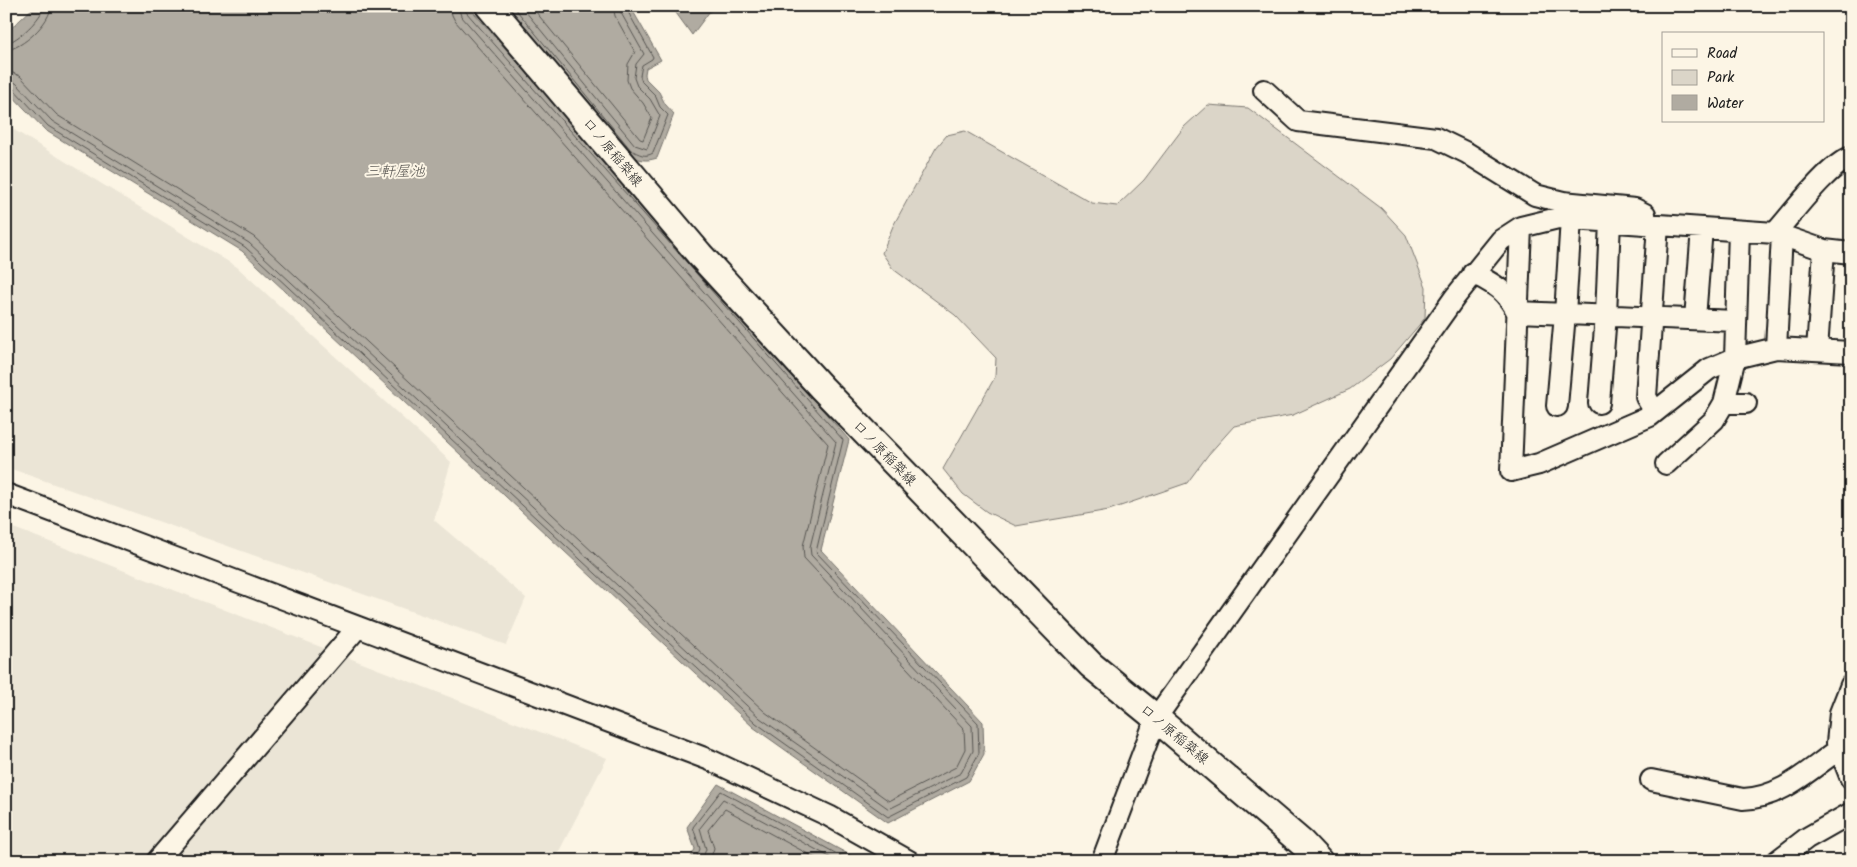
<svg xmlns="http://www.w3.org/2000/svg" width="1857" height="867" font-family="Kalam,'Klee One',sans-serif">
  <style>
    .built { fill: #ebe5d6 }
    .green { fill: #dbd5c8; stroke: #7c7872 }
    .water { fill: #b0aba1; stroke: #75726c }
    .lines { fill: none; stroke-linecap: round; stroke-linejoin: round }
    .shore { stroke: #575551; stroke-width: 1 }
    .minor-casing { stroke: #1c1c1c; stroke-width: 24 }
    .major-casing { stroke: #1c1c1c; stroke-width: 30 }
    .minor { stroke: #fcf5e5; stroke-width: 20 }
    .major { stroke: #fcf5e5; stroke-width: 26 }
    .labels { text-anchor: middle; stroke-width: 4; stroke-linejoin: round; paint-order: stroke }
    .street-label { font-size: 14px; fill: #1c1c1c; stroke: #fcf5e5 }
    .water-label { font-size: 15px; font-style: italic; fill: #575551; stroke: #fcf5e5 }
  </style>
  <rect width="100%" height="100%" fill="#fcf5e5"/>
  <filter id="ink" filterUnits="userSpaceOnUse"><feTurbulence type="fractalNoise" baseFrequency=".02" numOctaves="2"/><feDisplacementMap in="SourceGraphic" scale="10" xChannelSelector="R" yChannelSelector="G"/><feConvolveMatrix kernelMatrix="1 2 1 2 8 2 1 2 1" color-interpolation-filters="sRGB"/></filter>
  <g filter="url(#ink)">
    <!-- built -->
    <path class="built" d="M6 125 237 267 451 462 434 520 526 598 506 645 6 467Z
      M6 525 607 758 554 861H6Z"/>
    <!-- green -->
    <path class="green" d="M1208 105 1248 108 1381 208 1406 235 1426 287 1425 318 1390 359 1350 389 1293 415 1234 426 1208 455 1187 483 1109 510 1016 526 987 512 963 494 943 469 995 377 996 358 955 315 893 269 882 253 893 226 936 148 947 135 965 131 1092 203 1117 206 1144 180 1184 127Z"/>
    <!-- water -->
    <path class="water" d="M35 6H468L849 440 821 550 983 722 984 754 969 781 888 823 753 727 242 251 45 130 6 89V33Z
      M506 6H630L661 60 646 68 645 74 646 79 659 92 665 104 674 114 657 158C645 162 639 160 628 154Z
      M671 6H719L710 11 692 35Z
      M718 784 861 861H689L695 849 687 827Z"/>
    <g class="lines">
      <!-- shore -->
      <path class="shore" d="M513 6 631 150C639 154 645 158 653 153L668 115 660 107 655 95 642 82 640 76 642 65 652 59 653 57 627 10 626 6
        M521 6 635 145 647 149 660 116 650 99 637 86 634 78 636 64 644 54 621 13 620 6
        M531 6 640 139 643 140 652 118 643 103 630 88 627 80 628 64 635 52 615 16 613 6
        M6 43C17 42 43 17 44 6
        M6 50C22 49 51 22 51 6
        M6 72 13 73 20 76 57 115 254 237 765 712 889 801 956 767 965 749 964 729 804 558 803 546 828 444 455 21 452 15 450 6
        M6 79 16 83 52 121 249 243 760 718 889 809 961 773 973 751 972 726 811 555 810 547 836 442 461 16 458 6
        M6 86 12 87 48 126 245 247 756 723 888 817 966 777 979 753 978 723 816 552 843 440 466 12 464 6
        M695 861 700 849 693 827 721 791 850 861
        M702 861 706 849 700 828 723 799 837 861
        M710 861 714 848 708 830 725 809 821 861"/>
      <defs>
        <path id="minor" d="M1264 90 1298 121 1436 138 1467 153 1535 195 1563 202 1635 209 1645 214 1646 224
          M1521 227 1511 471 1539 464 1650 416 1709 369 1735 358 1776 348 1851 352
          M1775 233C1794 212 1826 167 1851 157
          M1473 273C1495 285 1505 289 1517 312L1736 321
          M1695 319 1702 228
          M1776 348 1782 235
          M1817 350 1824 250
          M1599 403 1606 315 1610 221
          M1724 403H1746
          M1557 406 1565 314 1571 218
          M1655 412 1646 397 1658 225
          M1666 464 1714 420 1724 403 1735 358 1739 231
          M6 494 710 760 829 816 909 861
          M1851 685 1840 713 1837 743 1851 779
          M1651 780 1743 799C1781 798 1809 770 1838 750
          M157 861 358 627
          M1102 861 1156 718 1455 297 1501 240 1521 227 1558 218 1775 233 1824 250 1851 253
          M1777 861 1807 838 1851 813"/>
        <path id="major" d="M489 6 700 255 822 388 1091 665 1156 718 1302 843 1319 861"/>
      </defs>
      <!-- minor casing -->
      <use href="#minor" class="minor-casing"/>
      <!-- major casing -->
      <use href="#major" class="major-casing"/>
      <!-- minor -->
      <use href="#minor" class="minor"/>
      <!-- major -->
      <use href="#major" class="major"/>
    </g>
  </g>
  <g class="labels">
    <!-- street labels -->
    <g class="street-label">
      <text transform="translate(613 152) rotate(50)" y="5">口ノ原稲築線</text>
      <text transform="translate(885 453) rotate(46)" y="5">口ノ原稲築線</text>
      <text transform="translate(1175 734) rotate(40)" y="5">口ノ原稲築線</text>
    </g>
    <!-- water labels -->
    <g class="water-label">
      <text x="395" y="176">三軒屋池</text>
    </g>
  </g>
  <!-- margin -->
  <rect width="1857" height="867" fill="none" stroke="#fcf5e5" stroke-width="25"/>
  <rect x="12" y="12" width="1832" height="842" fill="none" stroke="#1c1c1c" stroke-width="2" filter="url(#ink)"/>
  <!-- legend -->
  <rect x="1662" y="32" width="162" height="90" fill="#fcf5e5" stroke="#a29e95"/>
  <rect x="1672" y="49" width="25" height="8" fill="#fcf5e5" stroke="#a29e95"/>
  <text x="1707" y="58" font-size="15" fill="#1c1c1c">Road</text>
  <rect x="1672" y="70" width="25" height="15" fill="#dbd5c8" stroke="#a29e95"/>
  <text x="1707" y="82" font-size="15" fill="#1c1c1c">Park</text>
  <rect x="1672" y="95" width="25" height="15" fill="#b0aba1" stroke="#a29e95"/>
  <text x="1707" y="108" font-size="15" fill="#1c1c1c">Water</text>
</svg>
